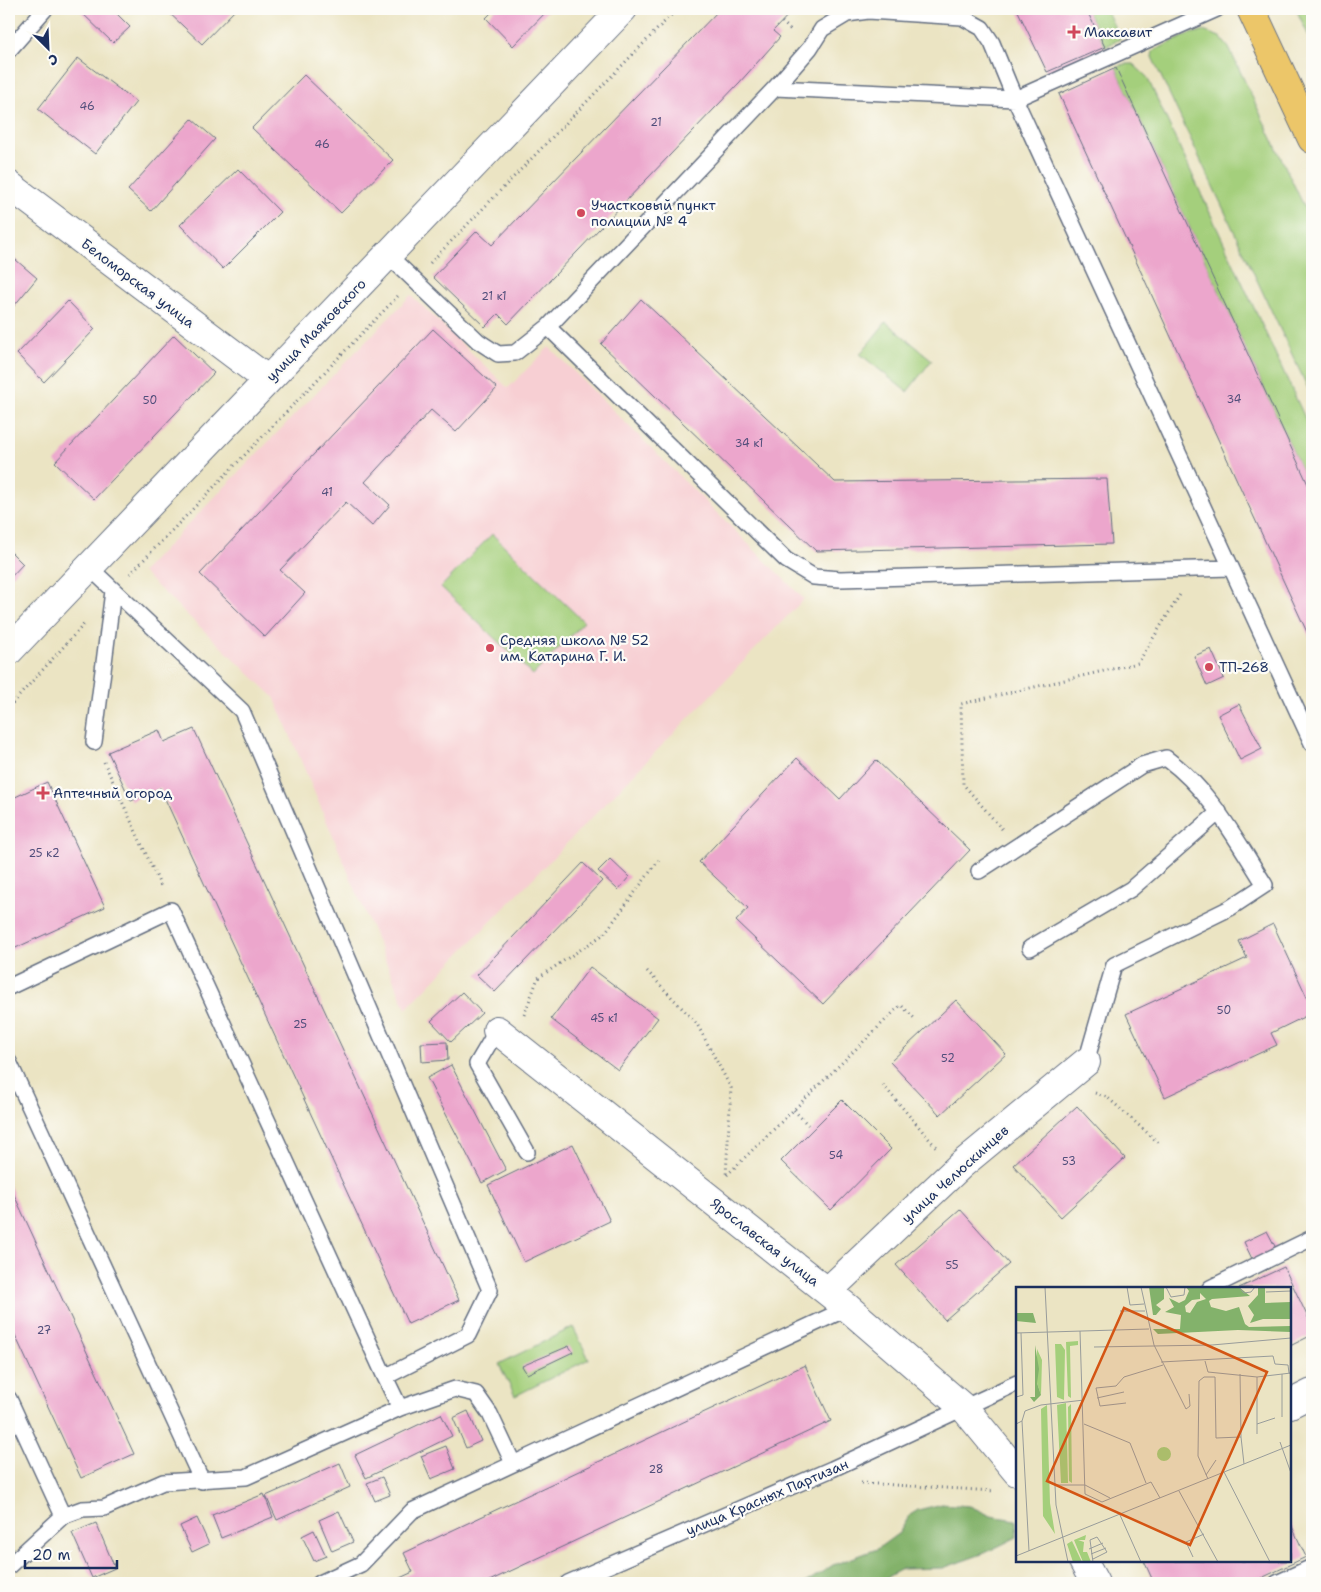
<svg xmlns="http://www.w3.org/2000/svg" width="1321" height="1592" font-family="'Shantell Sans',sans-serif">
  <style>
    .built { fill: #f7cfd3 }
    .green { fill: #a4cf7b; stroke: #607f6c }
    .forest { fill: #83b26b; stroke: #4f7064 }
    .building { fill: #eca6cc }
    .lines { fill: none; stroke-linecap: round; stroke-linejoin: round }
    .service-casing { stroke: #646e81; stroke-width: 18 }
    .minor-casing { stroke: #646e81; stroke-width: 30 }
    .primary-casing { stroke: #646e81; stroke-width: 30 }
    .path { stroke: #646e81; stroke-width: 3; stroke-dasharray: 1 4; stroke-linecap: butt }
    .service { stroke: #fff; stroke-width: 15 }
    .minor { stroke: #fff; stroke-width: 28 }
    .primary { stroke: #ecc669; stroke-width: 28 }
    .poi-dot { fill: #d1495b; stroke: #fdfcf7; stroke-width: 2 }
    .labels { text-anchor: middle; stroke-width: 4.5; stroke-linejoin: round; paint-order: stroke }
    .number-label { font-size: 11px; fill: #4f4d7a }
    .poi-label { font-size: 14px; fill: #1b2f5e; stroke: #fdfcf7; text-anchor: start }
    .street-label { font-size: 14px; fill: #1b2f5e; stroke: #fdfcf7 }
    .inset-road { fill: none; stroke: #989c9b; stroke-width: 1 }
    .view { fill: #d45514; fill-opacity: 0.15; stroke: #d45514; stroke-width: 2.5 }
    .inset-edge { fill: none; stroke: #1b2f5e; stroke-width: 2.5 }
  </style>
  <rect width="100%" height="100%" fill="#fdfcf7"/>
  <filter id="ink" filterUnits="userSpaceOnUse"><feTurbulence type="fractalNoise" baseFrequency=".02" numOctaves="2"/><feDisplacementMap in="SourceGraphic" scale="10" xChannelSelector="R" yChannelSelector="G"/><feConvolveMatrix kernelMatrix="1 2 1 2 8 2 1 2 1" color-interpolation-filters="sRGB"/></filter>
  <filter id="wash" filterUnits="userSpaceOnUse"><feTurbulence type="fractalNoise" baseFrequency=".0096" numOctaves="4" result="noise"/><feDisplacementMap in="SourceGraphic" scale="20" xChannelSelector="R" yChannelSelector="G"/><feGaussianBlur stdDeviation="1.12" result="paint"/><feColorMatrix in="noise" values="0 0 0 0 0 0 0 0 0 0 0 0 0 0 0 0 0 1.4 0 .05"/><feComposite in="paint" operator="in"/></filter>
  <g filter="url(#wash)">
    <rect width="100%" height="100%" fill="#ebe4c3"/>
    <!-- built -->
    <path class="built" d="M411 295 508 388 549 347 804 599 406 1009 274 697 142 572Z"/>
    <!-- green -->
    <path class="green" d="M1086 9H1106L1120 39 1105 47Z
      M1296 9H1312V43Z
      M1203 31 1220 37 1229 48 1312 223V397L1152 57 1153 51 1189 34Z
      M1124 64H1133L1147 77 1312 433V493L1116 68Z
      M886 322 932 360 907 392 860 354Z
      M492 534 584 622 533 675 441 587Z
      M573 1327 589 1359 515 1396 499 1364Z"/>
    <!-- forest -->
    <path class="forest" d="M942 1504 970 1506 991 1516 1016 1520 1017 1537 985 1553 943 1568 902 1569 876 1583H805L833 1565 877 1549 899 1533 910 1515 918 1510Z"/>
    <g id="blocks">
      <!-- building -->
      <path class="building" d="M78 9H112L130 27 113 43Z
        M165 9H236L202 44Z
        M495 9H549L513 46 486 18Z
        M720 9H794L773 31 780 37 739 83 508 324 498 314 485 327 433 277 477 231 492 245Z
        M1017 9H1086L1105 47 1047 72Z
        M78 58 136 102 95 154 38 109Z
        M1116 68 1312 493V643L1059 94Z
        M304 75 393 160 341 213 252 128Z
        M192 119 215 139 151 211 128 190Z
        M238 169 280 212 223 269 180 225Z
        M9 254 37 278 9 312Z
        M641 299 835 482 1107 479 1112 544 816 551 601 344Z
        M68 301 95 329 44 382 17 354Z
        M433 329 497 388 456 432 431 410 365 482 390 505 372 526 346 502 280 570 305 593 265 637 200 574Z
        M174 335 214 373 94 499 55 462Z
        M9 550 23 564 9 579Z
        M1211 649 1224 678 1207 686 1194 656Z
        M1239 704 1262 749 1240 760 1218 715Z
        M194 729 459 1300 408 1324 160 788 131 801 108 752 159 730 164 742Z
        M797 758 840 799 876 760 970 850 823 1004 736 921 748 908 699 862Z
        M47 782 105 907 9 951V800Z
        M610 859 629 877 618 890 598 871Z
        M583 863 602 881 495 992 477 975Z
        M1273 924 1312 1008V1013L1271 1033 1277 1045 1165 1097 1126 1014 1247 958 1239 941Z
        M590 967 658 1018 618 1070 551 1019Z
        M462 992 482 1013 451 1042 431 1021Z
        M956 1000 1006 1054 940 1115 890 1062Z
        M447 1042 448 1060 422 1062 421 1043Z
        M451 1065 506 1170 482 1183 427 1078Z
        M842 1100 891 1149 831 1210 781 1161Z
        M1077 1106 1125 1158 1061 1217 1013 1165Z
        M573 1144 610 1221 524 1262 488 1185Z
        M9 1184 134 1454 81 1478 9 1322Z
        M960 1209 1009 1264 945 1320 896 1265Z
        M1267 1231 1277 1250 1253 1261 1244 1242Z
        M1284 1267 1312 1326V1335L1290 1346V1288H1239Z
        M569 1346 573 1352 527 1374 522 1366Z
        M805 1365 831 1421 485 1583H389L413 1572 404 1553Z
        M468 1411 481 1441 466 1448 453 1418Z
        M441 1414 452 1436 366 1478 355 1455Z
        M446 1446 455 1469 431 1479 421 1456Z
        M340 1463 350 1487 277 1520 266 1496Z
        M382 1477 390 1495 375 1501 367 1483Z
        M264 1494 273 1517 221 1538 212 1515Z
        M339 1511 353 1542 332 1551 319 1520Z
        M197 1518 209 1544 192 1552 180 1526Z
        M1290 1522 1306 1557 1251 1583H1154L1144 1561H1290Z
        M96 1523 115 1568 92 1578 72 1533Z
        M314 1530 326 1556 314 1561 302 1536Z"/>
    </g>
  </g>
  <g filter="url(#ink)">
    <use href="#blocks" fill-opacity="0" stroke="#646e81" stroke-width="1"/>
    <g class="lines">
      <defs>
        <path id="service" d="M9 50 45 9
          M775 88 1015 99 1217 9
          M388 255 478 341 498 354 515 353 548 327 775 88 810 48 822 29 847 14 868 11 962 17 982 28 992 43 1015 99 1312 743
          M548 327 786 560 814 577 840 579 1231 568
          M94 742 113 591
          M979 871 1142 765 1166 758C1211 791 1235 838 1265 885L1230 908 1114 965 1086 1062
          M1030 948 1131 889 1219 812
          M9 987 171 910 385 1377 468 1335 490 1290 242 711 89 567
          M497 1030 477 1064 527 1152
          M9 1062 202 1481
          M1210 1288 1312 1238
          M385 1377 400 1408
          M9 1399 63 1516
          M9 1566 63 1516 82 1509 104 1508 163 1482 246 1477 400 1408 455 1389 476 1394 490 1414 513 1463
          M320 1583 361 1564 412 1511 848 1308
          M568 1583 832 1469 1017 1383
          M1277 1583 1312 1567"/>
        <path id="minor" d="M9 185 268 380
          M9 651 623 9
          M497 1030 848 1308 965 1409 1017 1472
          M828 1291 960 1166 1086 1062
          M1290 1404 1312 1393
          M1083 1561 1095 1583"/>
        <path id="primary" d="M1251 9 1312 139"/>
      </defs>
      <!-- service casing -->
      <use href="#service" class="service-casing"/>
      <!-- minor casing -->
      <use href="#minor" class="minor-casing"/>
      <!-- primary casing -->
      <use href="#primary" class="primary-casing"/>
      <!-- path -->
      <path class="path" d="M782 22 793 32
        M430 263 677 9
        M130 574 398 296
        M9 707 85 623
        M104 762 162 889
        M1002 829 963 784 961 704 1138 663 1181 593
        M647 971 697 1024 731 1088 726 1175
        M524 1015 538 978 604 934 659 860
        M883 1085 936 1147
        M1095 1093 1107 1097 1161 1145
        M794 1110 808 1125
        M727 1175 901 1005 916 1020
        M861 1483 994 1491"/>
      <!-- service -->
      <use href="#service" class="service"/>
      <!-- minor -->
      <use href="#minor" class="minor"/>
      <!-- primary -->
      <use href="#primary" class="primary"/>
    </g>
  </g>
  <!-- markers -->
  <g class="poi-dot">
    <path d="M1071.5 24.5h5v5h5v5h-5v5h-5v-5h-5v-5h5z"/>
    <circle cx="581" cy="213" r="5"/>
    <circle cx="490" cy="648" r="5"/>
    <circle cx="1209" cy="667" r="5"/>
    <path d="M40.5 785.5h5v5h5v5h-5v5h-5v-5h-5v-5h5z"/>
  </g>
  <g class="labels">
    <!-- number labels -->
    <g class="number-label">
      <text x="87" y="110">46</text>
      <text x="656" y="126">21</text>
      <text x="322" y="148">46</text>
      <text x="494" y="300">21 к1</text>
      <text x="1234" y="403">34</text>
      <text x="150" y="404">50</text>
      <text x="749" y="447">34 к1</text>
      <text x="327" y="496">41</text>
      <text x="44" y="857">25 к2</text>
      <text x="1224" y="1014">50</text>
      <text x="604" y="1022">45 к1</text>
      <text x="300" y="1028">25</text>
      <text x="948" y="1062">52</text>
      <text x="836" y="1159">54</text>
      <text x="1069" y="1165">53</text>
      <text x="952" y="1269">55</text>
      <text x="44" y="1334">27</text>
      <text x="656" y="1473">28</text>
    </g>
    <!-- poi labels -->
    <g class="poi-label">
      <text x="1084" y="37">Максавит</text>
      <text x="591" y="210">Участковый пункт<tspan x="591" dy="16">полиции № 4</tspan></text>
      <text x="500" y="645">Средняя школа № 52<tspan x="500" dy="16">им. Катарина Г. И.</tspan></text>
      <text x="1219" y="672">ТП-268</text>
      <text x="53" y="798">Аптечный огород</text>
    </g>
    <!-- street labels -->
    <g class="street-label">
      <text transform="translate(138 283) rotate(37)" y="5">Беломорская улица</text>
      <text transform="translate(316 330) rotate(-46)" y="5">улица Маяковского</text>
      <text transform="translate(955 1174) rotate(-42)" y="5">улица Челюскинцев</text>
      <text transform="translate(765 1242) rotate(38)" y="5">Ярославская улица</text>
      <text transform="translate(767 1497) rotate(-23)" y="5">улица Красных Партизан</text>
    </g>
  </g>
  <!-- overview -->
  <g transform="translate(1016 1287)">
    <rect width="275" height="275" fill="#ebe4c3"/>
    <path d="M62 54V58L54 59 55 111 52 109 50 55ZM39 57H45L49 63 48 113 41 110ZM21 62 26 73 25 108 21 96ZM50 116 52 196H45L41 118ZM55 117 56 196 53 194 52 120ZM31 118 34 216 39 247 27 229 25 122ZM141 167a7 7 0 1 1 14 0a7 7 0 1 1-14 0ZM70 248 69 253H62L68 255 67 265H71L75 275H67L58 253ZM56 254 66 275H57L51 257Z" fill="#a4cf7b"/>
    <path d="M133 0H148V12L140 18 145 22 140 28H137ZM170 0H223L234 9 196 12 193 14 195 20 210 24 223 20 229 37 233 40 275 39V45L222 43 142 47 137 42H164L165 28 149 25 158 20 153 11 163 16 169 13 173 4ZM184 6 190 12 181 15 174 26 170 25 169 19 176 13 184 12ZM242 0H249V16L275 15V32H247L234 36 238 28 232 19 242 8ZM0 26H17L20 36 0 34ZM19 58 23 82 21 96 25 108 18 115 14 110H19Z" fill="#83b26b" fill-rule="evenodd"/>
    <path class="inset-road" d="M29 0 40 218 52 275M111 0 114 18 128 17M125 0 138 58 170 122 174 119 173 107M150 0 155 10 168 8 169 0M223 0 228 6 235 5 239 0M250 5 275 4M104 24H129M64 44 69 207 86 215 135 195 144 211M0 46 133 42M78 60 196 58 275 51M189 74 192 85 241 90 275 86M145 75 257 69 259 77 272 78 273 86M224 87 225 150M266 87V130M241 90V147M0 110 7 108 5 46M81 111 108 105M110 116 84 119 80 101 100 99 108 90 147 78M6 134 13 264M0 137 6 134 9 124 25 118 68 113M68 137 114 156 130 196M241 137 259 131M264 155 275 186M208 185 254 275M190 188 200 173M192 192 182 169 183 94 188 90H199L200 151 225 150 228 177M39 198H69L94 211M163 204 202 275M104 228 125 275M73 262 87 256M75 267 90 261M0 269 275 158M177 270 170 255 188 247M77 275 74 253 81 250 91 265 77 272"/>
    <path class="view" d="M108 21 251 85 174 258 31 194Z"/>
    <rect width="275" height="275" class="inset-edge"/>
  </g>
  <!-- margin -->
  <rect width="1321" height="1592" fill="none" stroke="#fdfcf7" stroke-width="30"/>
  <!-- north arrow -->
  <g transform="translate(48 48) rotate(156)" stroke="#fdfcf7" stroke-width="4" paint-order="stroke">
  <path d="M0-4L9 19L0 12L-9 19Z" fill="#1b2f5e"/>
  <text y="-8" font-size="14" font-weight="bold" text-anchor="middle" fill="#1b2f5e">С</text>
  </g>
  <!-- scale -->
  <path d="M25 1560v8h92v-8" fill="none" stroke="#1b2f5e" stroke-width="2.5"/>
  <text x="32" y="1560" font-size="15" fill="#1b2f5e" stroke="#fdfcf7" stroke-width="4" paint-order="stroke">20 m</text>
</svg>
